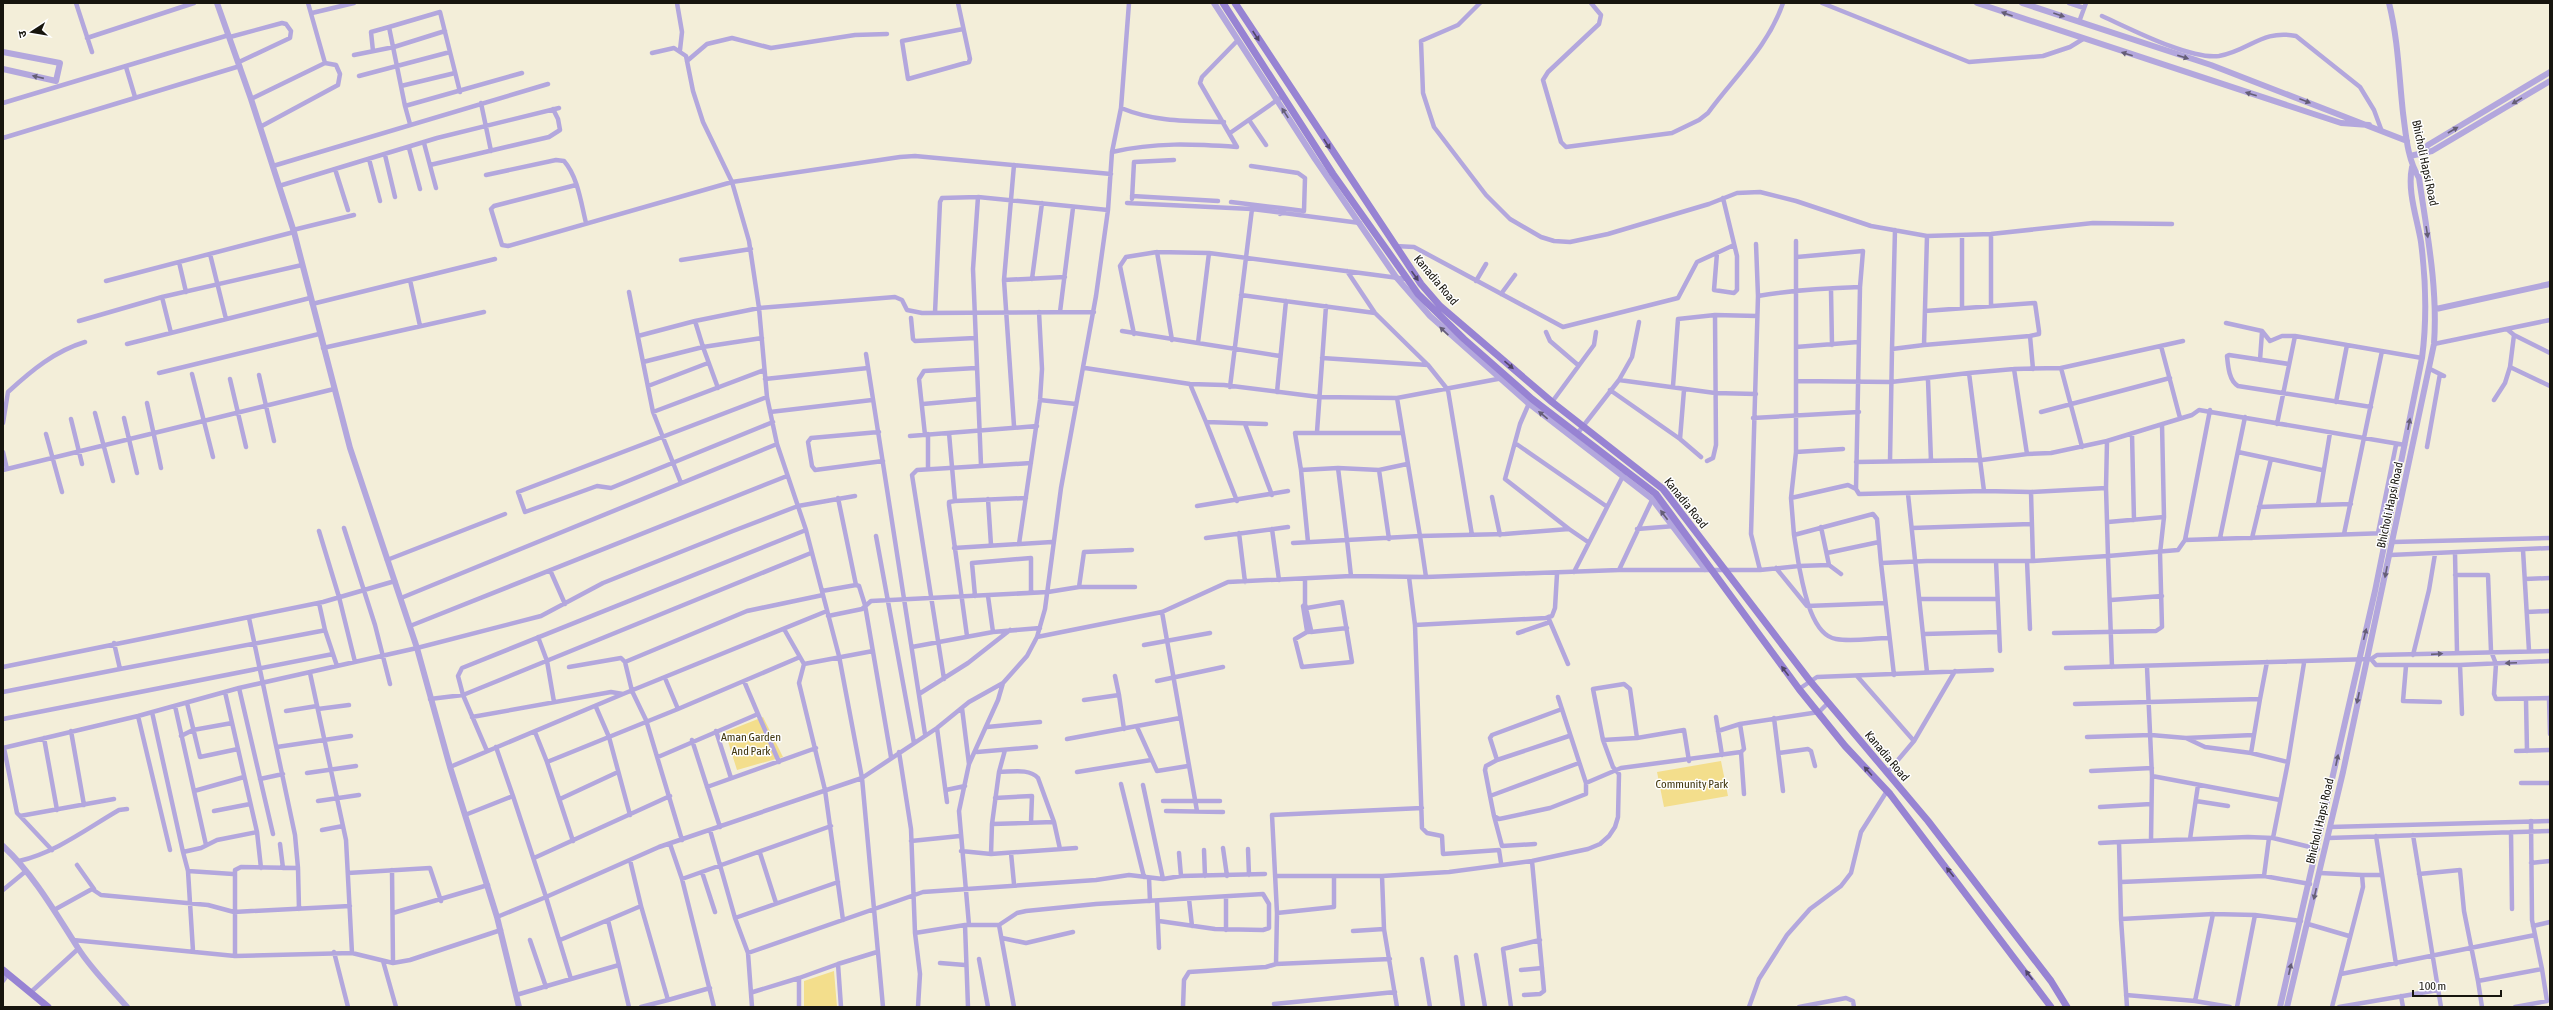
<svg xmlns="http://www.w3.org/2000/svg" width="2553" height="1010" font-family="'Asap Condensed','Noto Sans Devanagari',sans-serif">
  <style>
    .green { fill: #f3de8c }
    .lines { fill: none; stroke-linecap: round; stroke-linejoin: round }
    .minor { stroke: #b3a7dd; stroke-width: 4.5 }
    .tertiary { stroke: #b3a7dd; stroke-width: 6 }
    .secondary { stroke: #9783d3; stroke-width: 7 }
    .oneway { fill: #655e76 }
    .oneway2 { fill: #514667 }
    .labels { text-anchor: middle; stroke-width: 3; stroke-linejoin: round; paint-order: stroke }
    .street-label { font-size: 12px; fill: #17150e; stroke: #fff }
    .park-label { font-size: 12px; fill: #41370f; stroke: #fff }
  </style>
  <rect width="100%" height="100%" fill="#f3eed9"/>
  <!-- green -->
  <path class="green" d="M763 717 783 757 737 770 725 732Z
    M1721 761 1728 796 1664 807 1657 772Z
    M834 971 837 1007H804V981Z"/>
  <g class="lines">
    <!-- minor -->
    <path class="minor" d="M76 3 92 52
      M308 3 325 63
      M677 3 682 32 680 50
      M958 3 970 59 969 62 908 79 902 41 963 29
      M1480 3 1458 25 1421 41 1423 93 1434 127 1486 195 1510 219 1541 237 1554 241 1570 242 1608 234 1709 204 1737 193 1760 192 1796 201 1871 226 1927 236 1991 234 2093 223 2172 224
      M1591 3 1601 15 1599 24 1548 72 1543 80 1561 142 1566 147 1672 133 1699 120 1708 113C1735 76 1768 47 1783 3
      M1822 3 1969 62 2043 56 2070 47 2083 39
      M2069 3 2084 8
      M312 13 354 3
      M2102 16C2129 28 2190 60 2219 56 2249 51 2262 29 2296 36L2360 87 2374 110 2381 129
      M2079 22 2086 3
      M230 37 282 23 286 24 291 31 290 38 239 62
      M87 38 194 3
      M373 51 371 32 389 27
      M652 53 674 48 686 56 693 91 703 122 732 182 749 241 759 308 767 397 777 444 806 530 839 656 862 778 883 1007
      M354 55 394 47 445 31
      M687 61 707 44 732 38 771 48 855 35 887 34
      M126 67 135 97
      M359 76 450 52
      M401 86 455 73
      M460 92 440 12 389 27 405 106 522 73
      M251 99 325 63 336 65 340 74 338 85 260 127
      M3 103 229 35
      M481 103 491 151
      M405 106 410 124
      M1121 108C1155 122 1188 121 1224 122
      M1249 120 1266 145
      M1230 133 1283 96
      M3 138 240 66
      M424 143 436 188
      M409 148 420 189
      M1112 152C1156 142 1192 144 1237 147L1200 83 1202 77 1238 40
      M385 155 395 197
      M369 159 380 201
      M430 165 549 137 560 130 558 119 553 109
      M1014 165 1004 280 1014 426
      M273 166 548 84
      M1251 166 1298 173 1305 178 1304 211 1281 208 1280 214
      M335 169 348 210
      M486 175 556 160 564 161C578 177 581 203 586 223
      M576 185 494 206 491 209 502 245 508 246 732 182 900 157 915 156 1111 174
      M279 186 437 138 559 108
      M1132 196 1218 201
      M978 197 973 269 981 465
      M1132 199 1134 162 1174 160
      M1231 202 1281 208
      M1127 203 1252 209 1360 223
      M293 230 354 215
      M1895 230 1892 349 1924 345
      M1927 236 1924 345 2030 336
      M1395 246 1414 247 1563 327 1678 298 1697 262 1734 245
      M1157 252 1172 340
      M1717 253 1714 290 1734 293 1737 290V256L1723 198
      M210 254 226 319
      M1797 257 1863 251 1860 287
      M681 260 751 249
      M179 262 186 292
      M1347 271 1375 313 1428 365 1448 390 1472 535
      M1032 279 1042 203
      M410 280 420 326
      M1004 280 1065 277
      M106 281 294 232
      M1476 281 1486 264
      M1831 290 1832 345
      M629 292 653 412 681 483
      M1501 294 1515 275
      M1241 295 1375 313
      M1758 296C1792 290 1826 288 1860 287L1856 489 1859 494 1984 491 1969 373 1891 382 1796 381
      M162 297 171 333
      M312 304 495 259
      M1991 306V234
      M1962 308V236
      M1925 311 2035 303 2039 331V334L2030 336 2033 369
      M1060 312 1073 208
      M935 313 940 202 942 198 978 197 1108 210
      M911 318 913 339 915 341 975 338
      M79 321 162 297 302 265
      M2226 323 2262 331 2270 341 2282 336H2295
      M2508 330 2514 335 2510 367 2550 386
      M1122 331 1280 356
      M1546 332 1550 341 1578 365
      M1134 334 1120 266 1126 257 1157 252 1209 253 1406 279
      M2514 335 2550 353
      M638 336 695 321
      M1198 343 1209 253
      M127 344 310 298
      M2434 344 2550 320
      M2161 346 2180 418
      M1796 347 1858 342
      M323 348 484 312
      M866 354 925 734
      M1322 358 1428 365
      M2260 360 2262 332
      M643 362 703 347 695 321 759 308 895 297 902 300 907 310 922 313 1094 312
      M2289 364 2229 355 2227 356C2228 366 2229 381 2238 386L2371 407
      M1085 368 1190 384 1224 385 1319 397 1397 398 1503 378
      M2061 368 2082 447
      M2430 369 2444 376
      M159 373 319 334
      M1969 373 2014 369
      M192 374 213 457
      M259 375 274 441
      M230 379 246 447
      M765 379 868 368
      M1619 380 1632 357 1639 322
      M1928 380 1931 461
      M1190 384 1206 422 1266 424
      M648 386 708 363
      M1673 386 1678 319 1715 315 1757 316
      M1230 387 1252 209
      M718 388 703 347 762 338
      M1610 390 1680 439 1701 457
      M1277 392 1286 301
      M767 397 518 492 525 512 597 486 611 488 773 422
      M1397 398 1420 536 1505 534 1569 529 1505 479 1520 424 1530 401
      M1040 400 1076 404
      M2494 400 2505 383 2510 367
      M1552 402 1594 345 1596 332
      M2336 402 2347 345
      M147 403 161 468
      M923 404 978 399
      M653 412 764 370
      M770 412 872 400
      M2041 412 2170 378
      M95 413 113 481
      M124 418 137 473
      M1753 418 1859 412
      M71 419 82 464
      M1206 422 1237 501
      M3 423 8 392C32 370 55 351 85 342
      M1245 424 1272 495
      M2277 424 2295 336 2422 358
      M879 432 811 438 808 442 812 466 815 470 883 461
      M1317 432 1326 306
      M949 433 955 501 1026 498
      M1402 433H1295L1301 470 1338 468 1347 540 1420 536 1426 577
      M46 434 62 492
      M928 434V469
      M1577 434 1619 380 1715 393 1756 394
      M2132 434 2134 520
      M925 435 919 379 924 371 976 368
      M910 436 1037 426
      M1680 439 1684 390
      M2107 441 2051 453 2027 454 2014 369 2061 368 2183 341
      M1515 443 1606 506
      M2427 447 2440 374
      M3 452 7 469
      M1796 452 1843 449
      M2238 452 2271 459 2252 538
      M2271 459 2322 470
      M1707 461 1713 458 1716 445 1715 315
      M1890 461 1892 349
      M1856 462 1982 460 2027 454
      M1338 468 1379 470 1407 464
      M3 470 334 389
      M1301 470 1308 542
      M1379 470 1389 539
      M2106 488 2107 441 2192 415 2199 410 2405 445
      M2031 492 2033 561
      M1908 494 1927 672
      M1492 497 1500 535
      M838 498 856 585 859 586 865 605 891 757
      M1791 498 1848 485 1856 489
      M988 499 991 545
      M955 501 949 502V505L967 636
      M2318 505 2330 433
      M1197 506 1288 491
      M2259 507 2351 504
      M2108 522 2164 517
      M1821 527 1829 565 1841 574
      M344 528 375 625 390 684
      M1912 528 2031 524
      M1272 529 1279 580
      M1569 529 1588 542
      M1637 529 1675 526
      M319 531 339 597 355 662
      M1239 533 1245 582
      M2378 533 2396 445
      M2344 534 2382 351
      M1794 535 1791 498 1796 452V241
      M876 536 914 743
      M1206 538 1288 527
      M2220 538 2245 417
      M2185 540 2210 410
      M2393 542 2550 538
      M1293 543 1347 540 1351 576
      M1019 544 1040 400 1042 369 1039 312
      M954 548 1052 542
      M2523 550 2529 651
      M1827 553 1879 542
      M2455 553 2457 652
      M2390 555 2550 548
      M387 560 505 514
      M1996 561 2000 651
      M2027 561 2030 629
      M1881 563 1894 675
      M1829 565 1799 566C1803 586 1811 635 1836 639 1853 642 1873 638 1889 638
      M1776 568 1807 606 1885 603
      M550 570 565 604
      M1619 570 1653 498
      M1760 570 1799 566 1794 535 1873 514 1877 519 1881 563 1927 561H2033L2108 556 2106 488 2031 492 1984 491
      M1574 572 1624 474
      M2455 575H2488L2491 651 2496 664 2494 694 2496 699 2550 698
      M1409 577 1415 625 1422 828 1427 833 1442 836 1443 854 1499 850 1501 863
      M1305 579V604
      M2525 579 2550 578
      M1079 587 1084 552 1132 550
      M822 591 856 585
      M975 596 972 563 1031 558V592
      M988 596 993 632
      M401 598 777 444
      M1920 599H1997
      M2111 600 2162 596
      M1305 604 1311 630 1309 632 1307 631 1303 606Z
      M1307 608 1342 602 1352 662 1302 667 1295 639 1307 632
      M1162 612 1197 811
      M2527 612 2550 611
      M828 616 862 609 871 601 1048 592 1079 587H1135
      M1548 617 1568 664
      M249 618 295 835 298 868
      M1415 625 1546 618 1552 616 1555 608 1557 574
      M410 626 787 476
      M325 630 333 654
      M1311 632 1347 628
      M1518 633 1550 622
      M2054 633 2156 631 2162 627 2160 553 2164 517 2162 424
      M1924 634 1999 632
      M538 637 547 661 554 702
      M1037 637 1045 609 1061 488 1096 296 1108 210 1112 152 1121 108 1129 3
      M114 643 120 669 321 631 325 630 319 603
      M1144 645 1210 633
      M912 647 993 632 1040 628
      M2413 655 2429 590 2435 554
      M800 657 804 664 873 651
      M2371 659 2376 665H2460L2550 661
      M804 664 799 683 825 790 843 920
      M2460 665 2462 714
      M2406 666 2403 701 2440 702
      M3 667 323 602 395 581
      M569 667 621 658 625 662
      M2112 667 2108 556 2178 550 2185 540 2387 533
      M2147 667 2152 776 2151 840
      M2066 668 2371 659 2377 655 2550 651
      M310 673 346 840 352 953
      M1115 676 1119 695
      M1857 676 1914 741
      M665 678 678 709 800 657 784 629
      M944 679 912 475 917 470 1031 463
      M744 681 758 714
      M1157 681 1223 667
      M239 688 273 834
      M1799 689 1817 677 1992 670
      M3 692 120 669
      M225 692 257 832 261 868
      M919 694 968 663 1010 630
      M1558 697 1586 783V794L1550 808 1504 818 1499 819 1494 816 1490 796 1579 763
      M2549 698 2550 734
      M430 699 463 695 811 553
      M1084 700 1119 695 1124 729
      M2526 700 2527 751
      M187 703 200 757 238 749
      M2075 704 2260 699 2267 662
      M175 706 206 845
      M596 707 609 737 630 815
      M962 708 969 764
      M318 709 349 705
      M1562 709 1492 735 1490 738 1497 760 1569 736
      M286 711 317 706
      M152 712 183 852 201 848 217 840 257 832
      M138 716 170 850
      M472 717 611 692 623 694
      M1716 717 1722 755
      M1774 718 1783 791
      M3 719 333 654 337 666
      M987 727 1040 722
      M1137 727 1157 771 1188 766
      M937 728 947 802
      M71 731 84 805
      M716 731 731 778
      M1718 731 1740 724 1819 712 1828 703
      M535 732 547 762 573 841
      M181 736 193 730 232 723
      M2087 737 2151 735 2186 738 2253 735
      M44 738 57 810
      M2186 738 2205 747 2251 753 2288 762 2273 838
      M1067 739 1180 718
      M692 740 720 827
      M1603 740 1593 689 1624 684 1630 689 1637 738
      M277 747 351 736
      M496 747 513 796
      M3 748 138 716 239 688 417 648 541 616 603 583 733 531 798 506 855 496
      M4 748 17 813 20 816 114 799
      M487 751 463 695 458 676 462 668 806 530
      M2516 751 2550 750
      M899 752 911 829 915 933 920 974 918 1007
      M977 752 1036 747
      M1741 752 1744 794
      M1779 753 1808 749 1811 751 1815 766
      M2251 753 2260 699
      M658 757 758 714 779 762
      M547 762 678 709
      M2288 762 2304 663
      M450 767 623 694 827 611
      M2091 771 2152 768
      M999 772 1005 750
      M1077 772 1151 760
      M307 773 356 766
      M1887 773 1914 741 1955 671
      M2152 776 2280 800
      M260 779 283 774
      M1586 783 1621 768 1741 752 1744 749 1740 724
      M2521 783H2550
      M1121 784 1144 877
      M1143 785 1163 879
      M707 787 816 748
      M946 790 965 786
      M194 791 244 777
      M1490 796 1485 770 1486 766 1497 760
      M995 798 1032 796 1031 822
      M560 799 618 772
      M318 801 359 795
      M1163 801H1220
      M2196 801 2228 806
      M2100 807 2151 804
      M214 811 250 804
      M1166 811 1223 812
      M465 815 513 796 546 897 497 917
      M20 816 52 850
      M1494 816 1502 846 1535 844
      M1054 822 992 824 991 854 1076 848
      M992 824 999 772C1012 772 1029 768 1038 778L1054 822 1060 849
      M2330 827 2550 821
      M322 830 343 826
      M710 830 735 918 748 953 752 1007
      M2511 832 2512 909
      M2413 835 2441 1007
      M2376 836 2396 964
      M2328 838 2550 831
      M2190 839 2198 785
      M682 840 646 720 632 691 625 662 747 611 823 595
      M911 841 960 836
      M2100 843 2119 842
      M280 844 283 868
      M670 844 682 879 714 1007
      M1223 848 1227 876
      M1248 849 1249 875
      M1204 850 1205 876
      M961 851 991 854
      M183 852 188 871 193 951
      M760 853 776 903
      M1011 853 1014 884
      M1179 853 1181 876
      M534 858 670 796
      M630 860 641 906
      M19 861C57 852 86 829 119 810L127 809
      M2531 863 2550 861
      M77 865 94 889
      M392 870 393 963
      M188 871 233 874
      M702 872 715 912
      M348 873 430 868 441 901
      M2320 873 2362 875 2363 887 2332 1007
      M2419 874 2460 870 2464 911 2478 981
      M2362 875H2382
      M1275 876H1382L1449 872 1532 861 1588 849 1600 844 1609 836 1615 827 1618 817 1619 774 1613 767 1603 740 1637 738 1684 730 1689 761
      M1382 876 1384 929 1397 1007
      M2264 876 2269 838
      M1149 878 1150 901
      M682 879 831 826
      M2121 882 2264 876 2310 884
      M3 890 26 871
      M1226 897V930
      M1189 899 1192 926
      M1157 902 1159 948
      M54 910 92 889 101 895 208 905 234 912 350 906
      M393 913 488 885
      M1277 913 1334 907V876
      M2213 914 2255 915
      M735 918 838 882
      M2121 919 2127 1007
      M2308 924 2349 936
      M965 925 968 1007
      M969 925 959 811 969 764 998 700 1003 683
      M999 925 1014 1007
      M2533 926 2550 922
      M1353 931 1384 929
      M915 933 965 925H999L1017 913 1026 911 1096 904 1263 894 1269 904V928L1263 930 1215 929 1159 921
      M1002 938 1026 943 1073 932
      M73 940 235 956 352 953 393 963 410 960 501 930
      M530 940 546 987
      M560 940 608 920
      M334 952 348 1007
      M748 953 923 892 1096 880 1129 875 1163 879 1181 876 1265 874
      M1476 955 1485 1007
      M235 956V870L241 867 298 868 299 909
      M1456 957 1463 1007
      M979 959 988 1007
      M1422 959 1430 1007
      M383 961 396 1007
      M940 963 965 965
      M838 964 877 952
      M1276 964 1390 959
      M619 965 629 1007
      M1521 970 1542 968
      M2341 974 2535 935
      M571 979 546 897 659 847 862 778 937 728 969 702 1003 683 1027 656 1037 637 1162 612 1228 582 1351 576 1426 577 1619 570H1760L1751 534 1758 296 1756 244
      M3 981 8 974
      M31 992 78 949
      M753 992 799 978
      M516 995 619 965 608 920 641 906 668 1000 641 1007
      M1524 995 1540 994 1544 991 1532 861
      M2126 995 2195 1001
      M2401 996 2403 1007
      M668 1000 710 988
      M1274 1004 1395 992
      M799 1007V978L838 964 841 1007
      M1183 1007 1184 980 1189 972 1266 967 1276 964 1277 913 1272 815 1422 808
      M1511 1007 1503 949 1540 940
      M1749 1007 1759 979 1787 935 1810 909 1841 886 1851 873 1861 832 1887 791
      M1799 1007 1846 998 1853 1001 1854 1007
      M2230 1007 2195 1001 2213 914 2121 919 2119 842 2248 837 2273 838 2318 849
      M2237 1007 2255 915 2301 921
      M2339 1007 2438 990
      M2482 1007 2478 981 2542 969 2532 920 2531 821
      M2515 1007 2547 1001 2542 969"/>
    <!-- tertiary -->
    <path class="tertiary" d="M217 3 251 99 294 232 350 448 417 648 450 767 497 917 519 1007
      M1214 3 1315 159 1396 277 1430 316 1528 403 1652 499 1705 569
      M1977 3 2341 123 2369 125
      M2022 3 2211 65 2407 141
      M3 52 60 63 56 81 3 69
      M2421 152 2428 145 2550 72
      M2410 156 2432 151 2550 81
      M2436 309 2550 284
      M3 846C34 875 55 912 78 948 91 969 111 988 127 1007
      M2280 1007 2375 591 2422 358C2427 320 2426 281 2421 242 2417 218 2407 191 2412 167
      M2287 1007 2343 772 2434 344C2438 288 2427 233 2419 178 2407 158 2406 135 2403 113 2399 76 2398 39 2389 3"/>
    <!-- secondary -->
    <path class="secondary" d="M1223 3 1333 174 1418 294 1464 339 1532 399 1656 494 1799 689 1845 746 1890 794 2051 1007
      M1235 3 1421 284 1440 306 1552 402 1663 489 1810 681 1928 821 2051 981 2067 1007
      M3 970 48 1007"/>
  </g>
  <!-- one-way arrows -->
  <defs><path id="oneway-solid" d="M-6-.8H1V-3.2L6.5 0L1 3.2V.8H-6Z"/></defs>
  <g class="oneway">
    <use href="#oneway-solid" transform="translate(2007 14) rotate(-160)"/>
    <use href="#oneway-solid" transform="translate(2059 15) rotate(19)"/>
    <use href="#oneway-solid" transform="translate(2127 54) rotate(-162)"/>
    <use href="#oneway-solid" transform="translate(2183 57) rotate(17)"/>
    <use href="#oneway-solid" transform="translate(38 77) rotate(-167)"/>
    <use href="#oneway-solid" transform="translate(2251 94) rotate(-162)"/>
    <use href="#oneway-solid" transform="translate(2305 101) rotate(21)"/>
    <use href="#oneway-solid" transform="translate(2517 101) rotate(149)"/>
    <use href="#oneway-solid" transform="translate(1285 113) rotate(-123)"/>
    <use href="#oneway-solid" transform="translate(2453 130) rotate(-30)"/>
    <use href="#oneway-solid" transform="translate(2427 232) rotate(81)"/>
    <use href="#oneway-solid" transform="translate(1444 331) rotate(-137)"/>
    <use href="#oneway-solid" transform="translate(1543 415) rotate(-141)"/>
    <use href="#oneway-solid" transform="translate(2409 424) rotate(-79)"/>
    <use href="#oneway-solid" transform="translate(1664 515) rotate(-127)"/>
    <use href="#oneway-solid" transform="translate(2386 572) rotate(101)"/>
    <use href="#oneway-solid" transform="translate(2365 634) rotate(-76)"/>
    <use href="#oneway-solid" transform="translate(2437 654) rotate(-4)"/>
    <use href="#oneway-solid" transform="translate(2511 663) rotate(177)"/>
    <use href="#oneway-solid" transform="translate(2358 698) rotate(102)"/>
    <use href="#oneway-solid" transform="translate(2337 760) rotate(-78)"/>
    <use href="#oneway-solid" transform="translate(2315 894) rotate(103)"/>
    <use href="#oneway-solid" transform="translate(2290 969) rotate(-77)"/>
  </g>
  <g class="oneway2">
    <use href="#oneway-solid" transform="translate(1256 36) rotate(57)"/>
    <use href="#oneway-solid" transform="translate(1327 144) rotate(57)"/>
    <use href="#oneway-solid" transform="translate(1415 276) rotate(55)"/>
    <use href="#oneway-solid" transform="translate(1509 365) rotate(41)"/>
    <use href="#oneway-solid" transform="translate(1785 671) rotate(-127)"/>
    <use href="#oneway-solid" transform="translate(1868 771) rotate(-132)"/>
    <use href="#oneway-solid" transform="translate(1950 872) rotate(-128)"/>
    <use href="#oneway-solid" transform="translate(2029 975) rotate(-127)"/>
  </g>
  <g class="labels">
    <!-- street labels -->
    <g class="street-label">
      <text transform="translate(2425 163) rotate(78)" y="4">Bhicholi Hapsi Road</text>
      <text transform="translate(1436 280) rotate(50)" y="4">Kanadia Road</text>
      <text transform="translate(1686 503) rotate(51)" y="4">Kanadia Road</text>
      <text transform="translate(2390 505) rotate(-78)" y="4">Bhicholi Hapsi Road</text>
      <text transform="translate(1887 756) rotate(50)" y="4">Kanadia Road</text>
      <text transform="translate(2320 821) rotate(-77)" y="4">Bhicholi Hapsi Road</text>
    </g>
    <!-- park labels -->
    <g class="park-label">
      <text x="751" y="741">Aman Garden<tspan x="751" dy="14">And Park</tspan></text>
      <text x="1692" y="788">Community Park</text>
    </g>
  </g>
  <!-- border -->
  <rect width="2553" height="1010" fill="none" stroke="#17150e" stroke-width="8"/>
  <!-- north arrow -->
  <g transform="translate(32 32) rotate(258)" stroke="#ffffff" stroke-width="3" paint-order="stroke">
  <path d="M0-3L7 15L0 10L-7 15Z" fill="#17150e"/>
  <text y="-6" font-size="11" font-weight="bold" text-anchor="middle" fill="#17150e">उ</text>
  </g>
  <!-- scale -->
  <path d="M2413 990v6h88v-6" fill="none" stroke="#17150e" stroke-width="2"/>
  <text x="2419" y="990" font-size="12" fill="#17150e" stroke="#ffffff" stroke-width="3" paint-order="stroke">100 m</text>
</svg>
